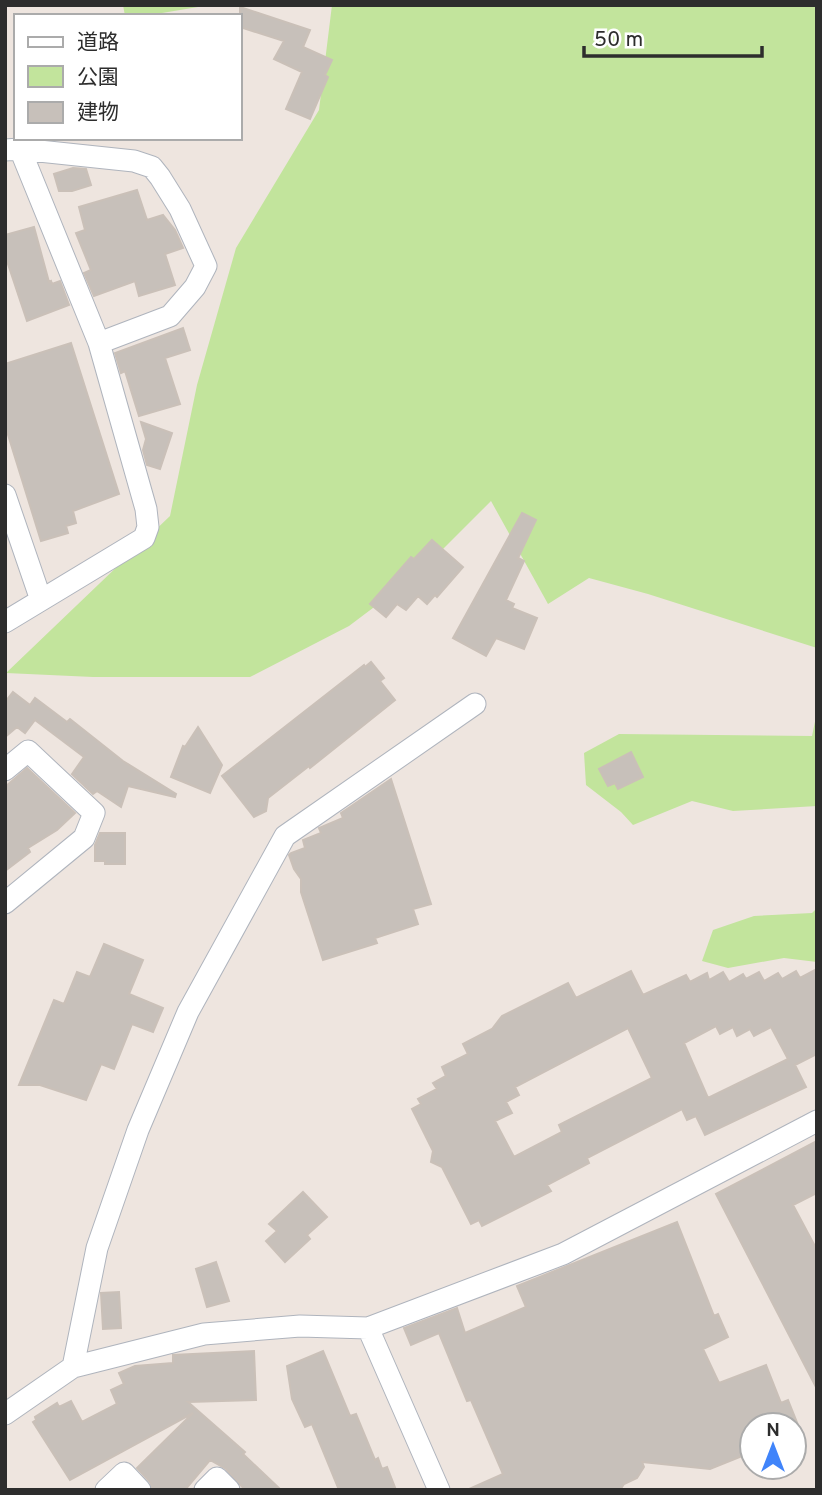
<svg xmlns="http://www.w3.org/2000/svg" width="822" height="1495" font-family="Overpass,'Noto Sans JP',sans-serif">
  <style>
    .green { fill: #c2e49c }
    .building { fill: #c7c0ba; stroke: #cac0b8; stroke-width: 2; fill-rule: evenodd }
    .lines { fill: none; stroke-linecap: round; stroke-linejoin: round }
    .street-casing { stroke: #afb4bd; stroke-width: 23 }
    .street { stroke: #fff; stroke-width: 21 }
  </style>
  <rect width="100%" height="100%" fill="#eee5df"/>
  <!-- green -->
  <path class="green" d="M123 5H210L144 16H125Z
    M332 5H817V648L648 594 589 578 548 604 491 501 418 574 349 626 250 677H93L6 673 170 516 197 385 236 248 319 110Z
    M817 712V806L733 811 692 801 633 825 621 812 586 785 584 753 619 734 812 736Z
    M817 908V962L784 958 728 968 702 961 713 930 754 916 812 913Z"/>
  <!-- building -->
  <path class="building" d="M240 7 310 30 303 47 332 60 325 75 328 77 310 119 286 109 302 72 274 59 284 41 240 27Z
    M73 168 86 169 91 185 72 191H59L54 174Z
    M137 190 147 220 163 215 175 230 183 248 165 254 175 285 139 296 135 281 94 296 84 273 91 270 76 233 85 230 79 207Z
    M34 227 49 282 51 281 52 284 60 281 69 305 27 321 5 255V235Z
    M183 328 190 350 165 358 180 404 139 416 125 371 121 373 115 353Z
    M71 343 119 494 73 511 76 523 66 526 68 533 41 541 5 425V364Z
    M141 422 172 433 160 469 147 465 143 450 146 439Z
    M522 513 536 520 518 558 524 561 506 600 514 604 512 608 537 618 524 649 496 638 486 656 453 638Z
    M432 540 463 567 437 597 435 595 427 604 418 596 406 610 397 604 386 617 370 604 411 557 414 559Z
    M371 662 384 678 380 681 395 700 310 768 309 766 268 798 266 811 254 817 222 776 364 665 365 667Z
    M13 692 30 705 35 698 67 722 70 719 123 761 176 794 175 797 128 786 121 807 97 791 93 794 72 774 84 757 35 720 25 733 17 727 5 737V702Z
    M198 727 222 765 210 793 171 777 183 746 185 747Z
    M631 752 643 777 618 789 615 783 608 786 599 769Z
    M27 768 75 813 57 830 28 848 30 852 5 871V787Z
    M391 779 431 904 413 909 418 924 375 938 377 943 323 960 301 892V879L294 869 289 855 291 853 305 848 303 840 321 833 319 828 343 818 341 813Z
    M100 833H125V864H105V861H95V845Z
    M104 944 143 960 129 994 163 1008 153 1032 132 1024 114 1069 101 1064 86 1100 40 1085H19L54 1000 64 1004 77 972 90 977Z
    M817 969V1054L795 1065 806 1087 705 1135 696 1116 687 1120 682 1109 587 1158 589 1163 547 1185 551 1191 482 1226 479 1220 471 1224 442 1167 431 1162 433 1151 412 1109 421 1104 418 1099 437 1089 433 1083 446 1076 442 1067 468 1054 463 1044 492 1029 502 1016 568 983 576 998 631 971 643 995 686 975 690 982 707 973 709 980 723 972 729 982 743 974 746 979 759 972 764 981 778 973 782 979 796 971 800 978ZM716 1026 720 1034 733 1027 737 1036 750 1029 754 1036 771 1027 788 1059 708 1098 684 1043ZM628 1028 652 1078 559 1125 562 1132 514 1157 495 1121 512 1113 506 1102 519 1095 515 1087Z
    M817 1141V1193L793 1205 817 1250V1389L716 1194Z
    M303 1192 327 1217 307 1235 310 1239 285 1262 266 1241 277 1231 269 1224Z
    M677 1222 714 1316 718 1314 728 1337 703 1349 719 1383 766 1365 781 1403 788 1400 798 1425H752V1452L710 1469 642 1462 644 1467 637 1478 624 1484 620 1490H467L503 1474 471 1400 467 1401 439 1333 411 1345 404 1328 457 1308 465 1333 526 1307 517 1286Z
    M216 1262 229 1301 207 1307 196 1269Z
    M119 1292 121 1328 103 1329 101 1293Z
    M254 1351 256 1400 188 1402 245 1452 243 1454 281 1490H245L226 1469 210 1460 185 1490H153L150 1482 137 1468 193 1413 70 1480 33 1422 36 1420 35 1417 57 1403 59 1407 71 1401 82 1422 117 1404 111 1390 124 1384 119 1373 135 1366 173 1363V1355Z
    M323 1351 350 1416 356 1414 375 1460 378 1458 382 1469 387 1467 396 1490H339L312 1424 305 1427 292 1399 287 1366Z"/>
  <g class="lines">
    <defs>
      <path id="street" d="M20 149 99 343
        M5 150 20 149 134 161 152 167 160 177 180 209 206 266 195 287 170 316 99 343 146 509 148 527 144 538 5 622
        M5 495 41 600
        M5 770 28 751 94 813 84 838 5 903
        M368 1328 439 1490
        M73 1367 97 1248 138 1130 188 1012 285 836 475 704
        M5 1414 73 1367 204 1334 300 1326 368 1328 563 1254 817 1121
        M106 1490 124 1473 140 1490
        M205 1490 217 1478 229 1490"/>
    </defs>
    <!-- street casing -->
    <use href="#street" class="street-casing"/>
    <!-- street -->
    <use href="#street" class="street"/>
  </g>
  <!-- border -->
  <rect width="822" height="1495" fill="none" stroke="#2d2d2d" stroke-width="14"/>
  <!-- legend -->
  <rect x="14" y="14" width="228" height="126" fill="#ffffff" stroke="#ababab" stroke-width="2"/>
  <rect x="28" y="37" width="35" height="10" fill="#ffffff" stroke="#ababab" stroke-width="2"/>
  <text x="77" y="49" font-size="21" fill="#2d2d2d">道路</text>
  <rect x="28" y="66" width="35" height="21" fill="#c2e49c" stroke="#ababab" stroke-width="2"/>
  <text x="77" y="84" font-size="21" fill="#2d2d2d">公園</text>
  <rect x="28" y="102" width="35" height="21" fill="#c7c0ba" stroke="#ababab" stroke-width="2"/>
  <text x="77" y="119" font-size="21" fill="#2d2d2d">建物</text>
  <!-- north arrow -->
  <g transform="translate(773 1446)"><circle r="33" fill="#ffffff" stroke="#ababab" stroke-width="2"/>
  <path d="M0-5L12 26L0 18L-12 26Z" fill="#4084fa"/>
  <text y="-10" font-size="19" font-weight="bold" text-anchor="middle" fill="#2d2d2d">N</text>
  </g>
  <!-- scale -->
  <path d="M584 46v10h178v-10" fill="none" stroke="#2d2d2d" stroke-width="3.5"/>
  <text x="594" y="46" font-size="21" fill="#2d2d2d" stroke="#ffffff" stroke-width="5" paint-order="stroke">50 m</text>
</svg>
